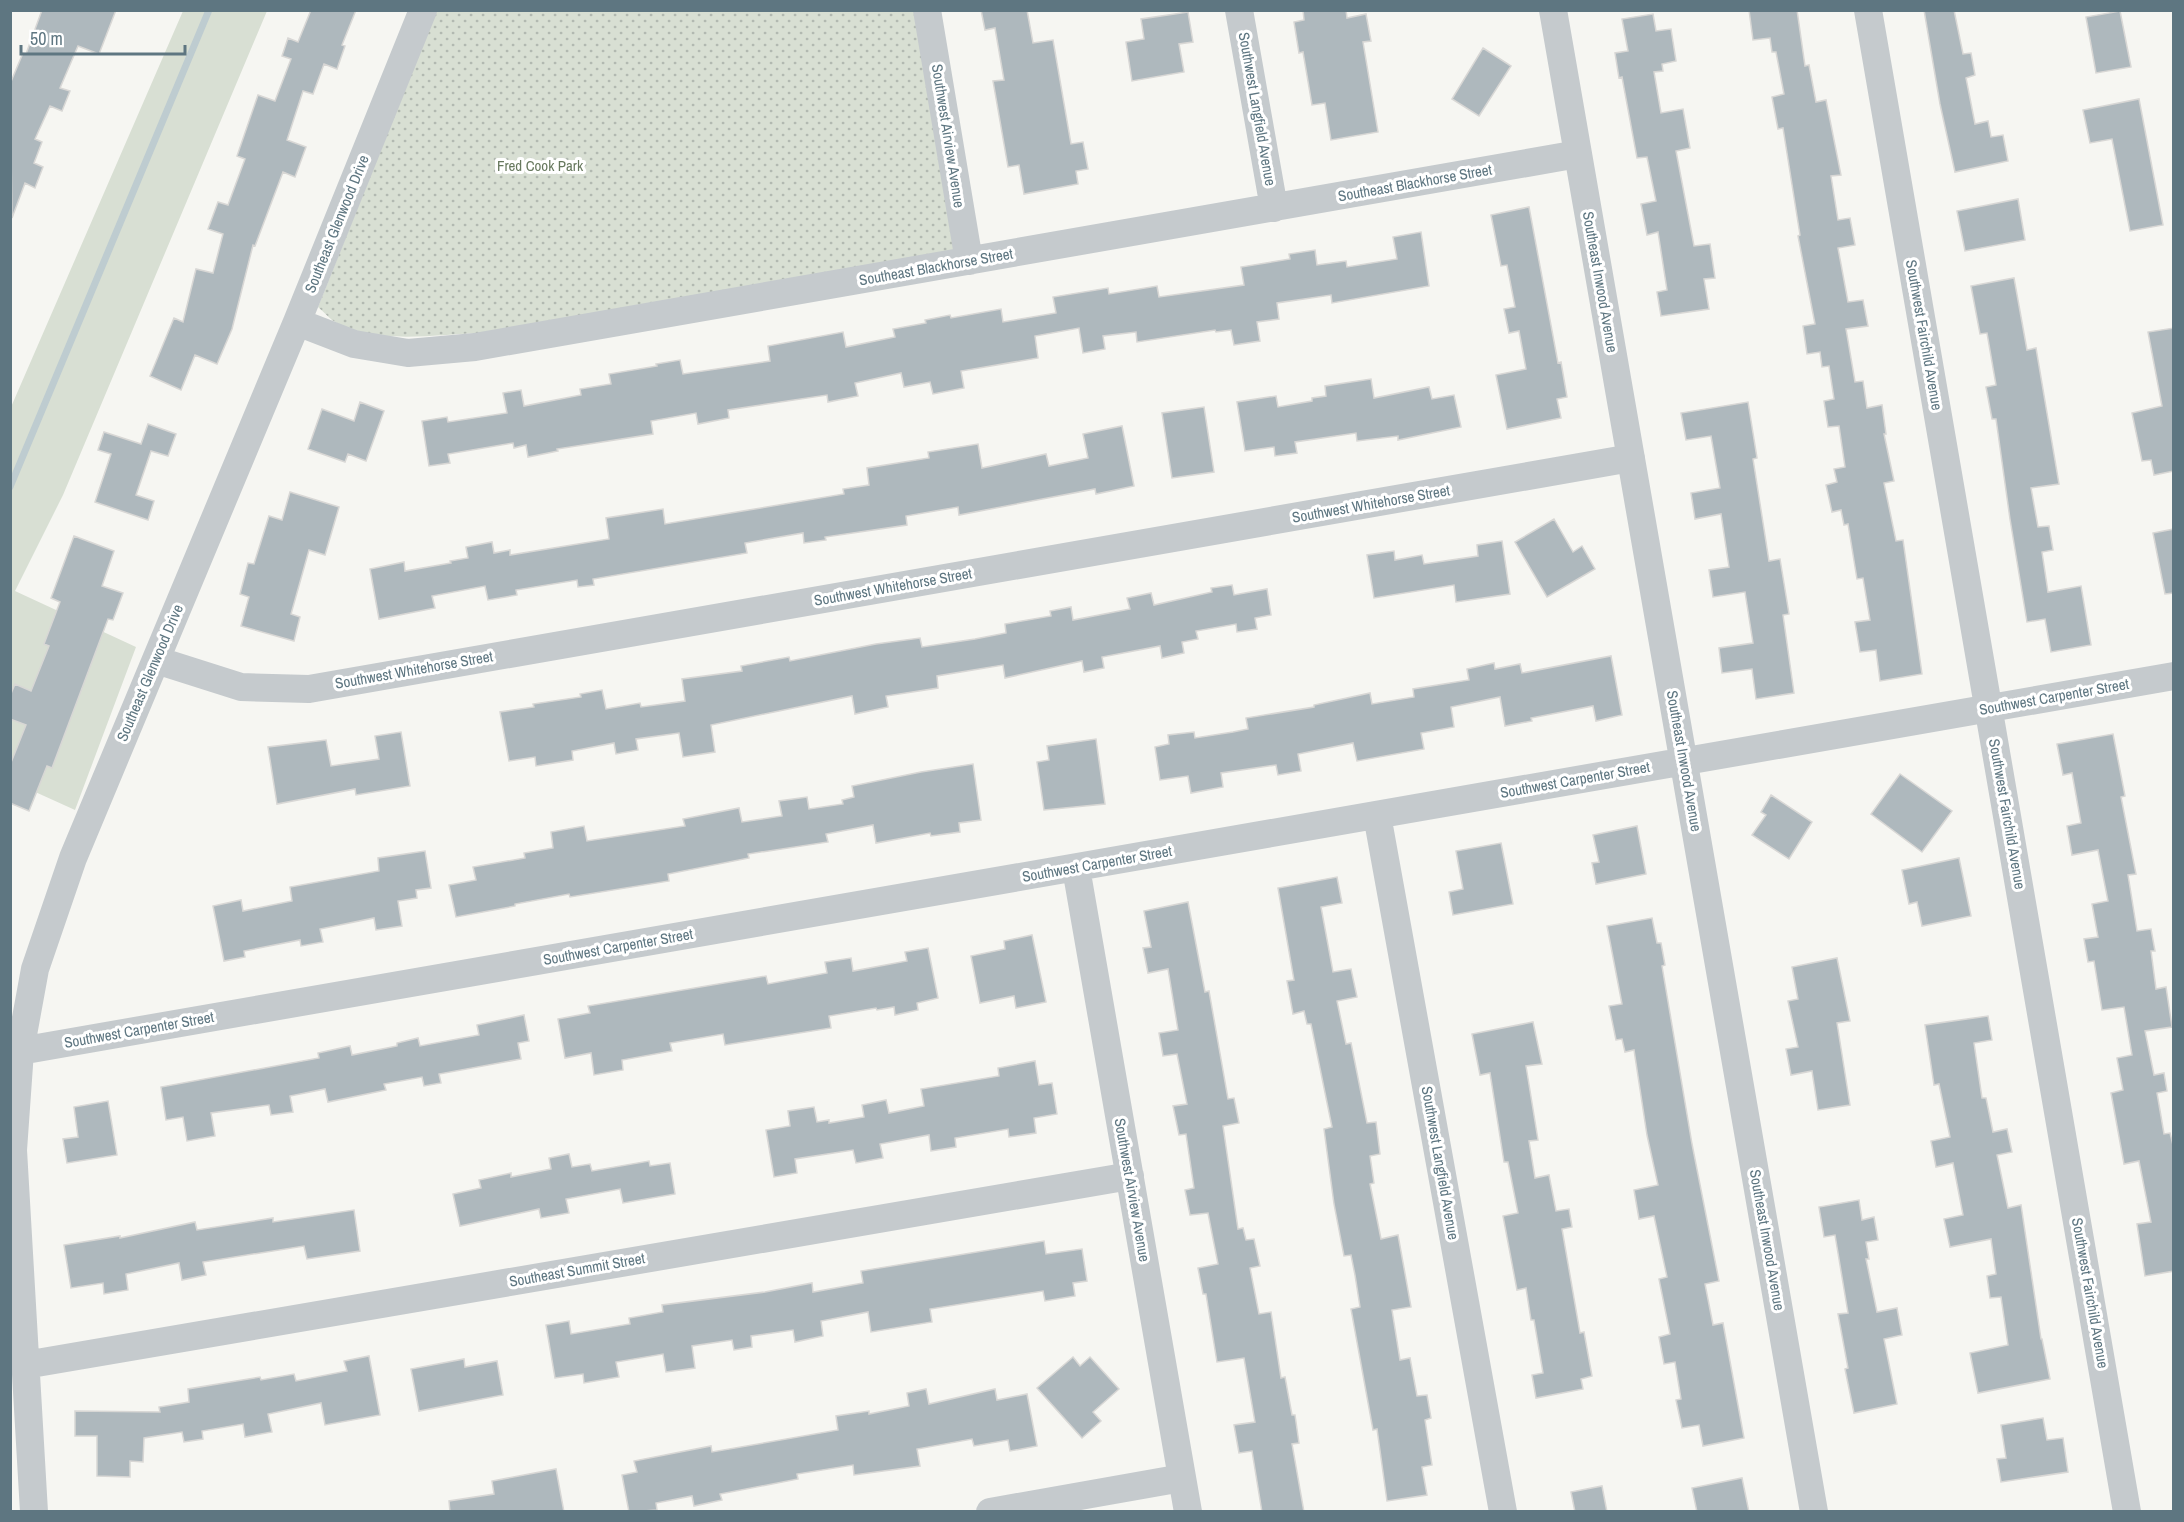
<svg xmlns="http://www.w3.org/2000/svg" width="2184" height="1522" font-family="'Archivo Narrow',sans-serif">
  <style>
    .grass { fill: #d8dfd3 }
    .park { fill: url(#park-dots) }
    .lines { fill: none; stroke-linecap: round; stroke-linejoin: round }
    .stream { stroke: #beccd0; stroke-width: 7 }
    .building { fill: #aeb8bd; stroke: #d8d7d5; stroke-width: 1.5 }
    .minor { stroke: #c5cacd; stroke-width: 28 }
    .labels { text-anchor: middle; stroke-width: 6; stroke-linejoin: round; paint-order: stroke }
    .street-label { font-size: 15px; fill: #5e7681; stroke: #fff }
    .park-label { font-size: 15px; fill: #66785d; stroke: #fff }
  </style>
  <defs>
    <pattern id="park-dots" width="8" height="8" patternUnits="userSpaceOnUse" patternTransform="scale(1.5)"><rect width="8" height="8" fill="#d8dfd3"/><path d="M2 2h.1M6 6h.1" fill="none" stroke="#b2b9b1" stroke-width="1.8" stroke-linecap="round"/></pattern>
  </defs>
  <rect width="100%" height="100%" fill="#f6f6f2"/>
  <!-- grass -->
  <path class="grass" d="M183 11H267L63 495 15 591 136 647 75 810 11 781V407Z"/>
  <!-- park -->
  <path class="park" d="M436 11H920L961 255 482 333C439 334 369 346 332 320 327 316 323 311 318 307Z"/>
  <g class="lines">
    <!-- stream -->
    <path class="stream" d="M10 487 209 10"/>
  </g>
  <!-- building -->
  <path class="building" d="M42 10H116L99 54 78 46 60 88 70 91 62 111 50 106 35 139 42 142 34 163 43 167 35 188 25 183 12 218 10 84 23 53 26 54Z
    M311 10H356L342 45 345 46 337 69 324 64 313 94 303 91 287 140 306 147 295 177 283 172 255 246 253 245 232 329 217 364 195 355 181 390 150 376 174 318 183 322 196 269 213 273 223 234 208 229 218 202 228 205 245 159 237 156 258 95 275 101 291 59 282 56 288 38 298 42Z
    M981 10H1027L1033 43 1053 40 1071 144 1083 142 1088 169 1076 171 1078 184 1024 194 1019 165 1008 167 993 81 1004 80 995 28 985 30Z
    M1303 10H1346L1347 18 1366 14 1371 41 1363 42 1378 132 1331 140 1325 103 1312 105 1303 52 1299 53 1294 22 1304 20Z
    M1749 10H1797L1805 66 1809 65 1816 102 1826 100 1841 175 1831 176 1838 220 1850 218 1855 245 1838 248 1848 302 1863 300 1868 326 1846 329 1855 382 1863 381 1867 408 1882 405 1886 434H1884L1894 481 1884 483 1896 541 1903 540 1922 674 1880 681 1876 650 1860 652 1855 622 1870 620 1863 578 1857 579 1848 524 1844 525 1841 510 1832 512 1826 485 1837 482 1834 469 1845 467 1839 426 1828 427 1824 401 1834 399 1829 366 1822 367 1820 352 1807 354 1803 326 1815 324 1798 236 1800 235 1783 128 1778 129 1772 97 1784 94 1776 52H1772L1770 38 1753 40Z
    M1924 10H1954L1963 54 1971 53 1975 75 1966 78 1975 124 1988 121 1991 137 2003 135 2008 161 1955 172 1940 104Z
    M2120 11 2131 67 2096 73 2086 17Z
    M1188 12 1193 42 1179 44 1184 72 1132 81 1126 42 1144 39 1141 19Z
    M1653 14 1656 31 1671 29 1676 61 1662 64 1663 71 1654 72 1661 113 1683 109 1690 148 1676 151 1694 246 1710 244 1715 278 1704 279 1709 309 1661 316 1657 292 1667 290 1658 232 1647 235 1641 204 1656 201 1647 157 1637 158 1622 77 1619 78 1615 53 1628 51 1622 19Z
    M1483 48 1511 66 1479 116 1452 99Z
    M2139 99 2163 225 2130 231 2112 139 2090 143 2083 110Z
    M2018 199 2025 240 1965 251 1957 211Z
    M1529 207 1558 363 1561 362 1567 397 1557 399 1561 418 1507 429 1496 375 1526 369 1519 331 1509 333 1504 309 1515 307 1507 265 1501 266 1491 215Z
    M1421 232 1429 286 1332 303 1331 295 1277 303 1279 319 1257 322 1260 341 1234 345 1231 330 1216 332 1215 330 1137 342 1136 332 1103 336 1105 349 1083 353 1079 328 1035 336 1038 358 961 371 964 388 933 394 930 382 904 387 901 373 855 383 858 396 828 402 827 395 728 410 729 418 698 424 696 413 651 421 653 434 557 449 558 451 528 457 526 445 514 448 513 443 448 454 450 463 429 466 422 421 447 417 448 422 507 413 503 393 521 390 524 406 581 395 580 389 611 384 609 374 657 366 656 364 680 360 683 374 770 361 768 346 843 332 846 347 895 337 893 329 926 323 925 320 950 315 951 318 1001 309 1003 322 1056 313 1053 297 1108 288 1109 294 1157 286 1159 297 1244 285 1241 267 1290 259 1289 254 1315 250 1317 265 1346 261 1347 267 1397 259 1393 237Z
    M2014 278 2027 350 2036 348 2059 484 2031 488 2038 527 2049 526 2053 550 2042 552 2048 592 2081 586 2091 645 2051 652 2045 619 2027 622 2010 519 1996 419H1992L1986 387 1996 385 1987 333 1980 334 1971 286Z
    M2174 328V471L2154 475 2151 460 2142 461 2132 413 2162 406 2148 332Z
    M1371 379 1374 398 1429 387 1432 399 1454 395 1461 427 1398 440V436L1357 441 1356 433 1295 442 1297 453 1275 456 1274 447 1245 451 1237 402 1276 396 1278 407 1312 401V398L1326 396 1325 386Z
    M360 402 384 411 366 461 348 454 345 462 308 449 322 409 354 421Z
    M1748 402 1757 458 1753 459 1769 561 1780 559 1789 614 1783 615 1794 693 1756 699 1752 669 1722 673 1719 648 1753 643 1745 592 1713 597 1709 570 1729 567 1721 514 1695 519 1691 493 1720 488 1711 436 1686 440 1681 413Z
    M1204 407 1214 472 1172 478 1162 413Z
    M148 424 176 434 168 456 151 451 136 495 154 501 148 520 95 502 111 454 98 450 104 432 141 444Z
    M1122 426 1134 486 1096 494 1095 489 959 515 958 507 906 516 907 525 825 537 826 540 804 543 803 533 745 543 747 553 593 579 594 585 578 587 577 580 516 590 517 595 488 600 485 586 432 596 435 608 379 619 370 569 404 562 405 571 451 563 450 561 468 558 466 547 492 542 494 553 510 550V555L609 539 606 518 663 509 665 524 844 494 843 489 869 485 867 468 929 458 928 452 978 444 982 468 1046 454 1049 466 1088 458 1083 434Z
    M290 492 339 507 325 555 309 550 291 614 300 617 294 641 241 626 249 597 240 594 248 563 254 564 269 516 282 520Z
    M1554 519 1573 552 1582 546 1595 569 1547 597 1515 542Z
    M2174 529V593L2165 594 2153 533Z
    M74 536 114 551 102 586 123 593 113 620 108 619 52 768 47 766 29 811 10 803V765L26 725 10 719V696L15 684 31 691 49 646 44 644 60 602 51 598Z
    M1502 541 1510 594 1456 602 1454 585 1374 598 1367 555 1394 551 1395 560 1422 555 1424 564 1478 556 1477 545Z
    M1232 585 1234 595 1267 589 1271 615 1255 618 1257 629 1237 632 1236 624 1196 631 1198 639 1182 642 1184 653 1162 658 1160 646 1102 657 1104 668 1084 672 1082 661 1005 678 1003 665 937 676 938 688 886 696 888 707 855 714 852 696 711 725 715 752 683 757 679 733 636 739 638 750 616 754 614 743 572 751 573 760 536 766 535 757 509 761 500 712 534 707 533 704 581 697 580 694 602 690 606 709 640 703 641 707 685 701 682 679 742 671 741 666 789 657 790 661 876 644 920 638 922 647 975 639 1006 633 1005 624 1051 616 1050 611 1071 607 1073 620 1130 609 1127 598 1151 593 1154 605 1212 592 1211 588Z
    M1611 656 1622 715 1596 721 1593 706 1531 718 1532 721 1505 726 1500 697 1451 707 1454 727 1421 733 1424 749 1357 761 1353 743 1298 754 1301 771 1278 775 1276 765 1221 773 1223 787 1191 793 1188 776 1160 780 1155 747 1169 744 1168 735 1194 732 1195 738 1233 732 1248 729 1246 718 1314 707V705L1370 693 1372 704 1414 697 1413 689 1469 680 1467 669 1494 663 1495 669 1520 664 1522 673Z
    M401 732 410 786 356 795 355 789 277 804 268 747 326 740 331 766 379 759 375 736Z
    M2113 734 2125 796 2121 797 2136 874 2128 875 2137 931 2151 929 2155 951H2151L2156 989 2166 987 2172 1027 2145 1031 2154 1075 2164 1073 2167 1091 2157 1093 2164 1134 2170 1133 2174 1149V1271L2145 1276 2137 1224 2151 1222 2139 1161 2124 1164 2111 1093 2123 1090 2117 1058 2132 1055 2124 1007 2102 1010 2094 961 2088 962 2084 939 2098 937 2092 904 2108 901 2098 850 2072 855 2067 826 2081 823 2072 773 2063 775 2057 744Z
    M1096 739 1105 804 1044 810 1037 762 1049 760 1047 746Z
    M973 764 981 820 959 823 960 832 931 836 930 833 876 843 873 825 826 834 828 842 748 854 749 858 668 874 669 881 570 897 569 894 515 904V906L456 917 449 885 476 880 473 867 525 858 524 853 553 848 551 832 584 826 587 841 685 826 683 819 739 808 742 822 782 816 779 801 807 797 809 809 843 804 842 800 854 797 852 786 921 772Z
    M1900 774 1952 811 1922 852 1871 814Z
    M1771 795 1812 822 1789 859 1752 835 1766 815 1761 812Z
    M1637 826 1646 874 1596 884 1592 863 1599 862 1593 835Z
    M1501 843 1513 904 1453 915 1449 892 1463 889 1456 851Z
    M425 851 431 888 416 890 417 898 398 901 402 926 376 930 374 918 320 929 323 942 301 946 300 940 244 951 245 957 224 961 213 906 241 900 243 911 292 901 290 887 379 871 378 858Z
    M1959 858 1971 916 1922 926 1917 902 1909 904 1902 870Z
    M1337 877 1342 903 1321 907 1333 972 1351 969 1357 997 1337 1001 1346 1044 1351 1043 1367 1123 1376 1122 1380 1154 1370 1156 1374 1183 1370 1184 1381 1239 1398 1235 1404 1268 1411 1307 1392 1310 1400 1360 1410 1358 1417 1396 1427 1395 1431 1418 1425 1420 1432 1465 1422 1467 1427 1495 1387 1501 1377 1429 1373 1430 1351 1309 1360 1307 1355 1275 1351 1255 1344 1256 1334 1204 1324 1129 1332 1127 1311 1024H1307L1304 1011 1293 1014 1287 981 1294 980 1278 888Z
    M1188 902 1205 992 1209 991 1228 1099 1234 1098 1239 1123 1223 1126 1238 1229 1243 1228 1246 1240 1254 1239 1260 1266 1250 1268 1259 1314 1271 1312 1281 1378 1285 1377 1292 1415H1295L1299 1443 1292 1444 1304 1512H1262L1252 1451 1239 1453 1234 1425 1255 1422 1244 1358 1217 1362 1206 1294H1203L1198 1268 1218 1264 1208 1213 1190 1215 1185 1190 1194 1188 1186 1134 1179 1135 1173 1106 1187 1104 1177 1054 1163 1056 1159 1033 1178 1030 1168 969 1148 973 1143 948 1151 947 1144 911Z
    M1652 918 1657 943H1661L1665 965 1662 966 1692 1144 1719 1281 1705 1284 1713 1325 1723 1323 1744 1438 1703 1446 1699 1425 1682 1428 1676 1400 1681 1399 1675 1362 1664 1364 1659 1337 1670 1334 1659 1279 1667 1277 1654 1216 1639 1219 1634 1190 1658 1185 1647 1135 1634 1050 1625 1052 1622 1039 1616 1040 1609 1006 1622 1004 1607 926Z
    M1032 935 1046 1002 1016 1008 1014 996 980 1003 971 956 1005 949 1004 941Z
    M928 948 938 998 917 1003 918 1010 895 1015 894 1007 877 1010 876 1008 829 1016 831 1028 725 1045 723 1034 670 1043 672 1051 622 1060 623 1070 594 1075 591 1053 565 1058 558 1019 590 1013 588 1006 766 976 768 984 827 973 825 962 851 958 853 971 907 961 905 952Z
    M1837 958 1850 1021 1837 1023 1850 1105 1818 1110 1812 1071 1791 1075 1786 1049 1798 1047 1788 1001 1798 999 1792 967Z
    M524 1015 529 1041 518 1043 521 1059 439 1074 441 1083 424 1086 422 1077 384 1084 386 1090 328 1102 325 1089 290 1096 293 1112 271 1115 269 1105 211 1113 215 1136 187 1141 183 1117 166 1120 161 1087 319 1058 318 1053 350 1046 352 1055 397 1046V1043L418 1038 420 1046 479 1035 477 1025Z
    M1988 1016 1992 1040 1974 1043 1982 1098H1986L1993 1132 2007 1129 2012 1152 1997 1155 2008 1208 2021 1205 2041 1339H2042L2050 1379 1978 1393 1970 1353 2008 1345 2001 1297 1990 1298 1987 1276 1996 1274 1991 1239 1950 1247 1944 1219 1963 1215 1953 1163 1936 1167 1931 1141 1950 1137 1939 1084 1934 1085 1925 1025Z
    M1533 1022 1542 1064 1526 1066 1538 1140 1529 1141 1535 1178 1549 1175 1556 1211 1569 1209 1572 1227 1562 1229 1580 1333 1584 1332 1592 1376 1581 1379 1583 1389 1536 1398 1532 1375 1543 1373 1534 1320H1531L1526 1288 1517 1290 1503 1216 1518 1213 1508 1162H1504L1490 1073 1480 1075 1472 1034Z
    M1035 1061 1039 1085 1052 1083 1057 1114 1034 1118 1036 1133 1009 1137 1008 1129 955 1138 956 1147 931 1151 929 1135 880 1144 883 1158 856 1163 853 1150 795 1159 797 1173 774 1177 766 1130 790 1126 788 1111 814 1107 817 1122 829 1120V1123L864 1117 862 1105 886 1100 889 1113 924 1106 921 1089 999 1076 998 1068Z
    M108 1101 117 1155 67 1163 63 1139 78 1137 74 1107Z
    M569 1154 572 1167 590 1164 592 1171 649 1161 650 1166 670 1163 675 1194 623 1203 620 1189 566 1199 569 1213 541 1218 539 1209 460 1226 453 1194 481 1188 479 1180 511 1173V1177L551 1169 549 1158Z
    M1859 1200 1862 1220 1874 1217 1878 1240 1866 1242 1869 1259H1866L1877 1312 1897 1308 1902 1335 1884 1339 1897 1404 1854 1413 1845 1369 1848 1368 1838 1314 1848 1313 1835 1235 1824 1237 1819 1207Z
    M354 1210 360 1251 307 1259 304 1246 203 1262 206 1275 182 1280 179 1263 126 1274 128 1290 104 1294 103 1283 71 1288 64 1245 120 1236V1238L195 1222 197 1230 273 1218V1222Z
    M1044 1241 1046 1254 1082 1249 1087 1281 1073 1283 1075 1296 1045 1301 1043 1291 930 1309 932 1322 871 1332 868 1312 821 1321 823 1336 795 1342 793 1330 751 1336 752 1347 734 1350 732 1340 692 1346 695 1368 666 1372 663 1354 616 1362 619 1377 584 1383 583 1374 555 1378 546 1325 569 1321 571 1334 630 1324 629 1318 663 1312 662 1305 765 1292 812 1283 813 1292 863 1283 861 1271Z
    M369 1356 380 1415 325 1425 321 1403 268 1414 272 1432 245 1437 243 1424 202 1431 203 1439 184 1442 182 1432 144 1438 143 1462 130 1461V1477L97 1476V1436H75V1411L160 1412 159 1407 189 1402 188 1389 260 1377 261 1380 294 1374 296 1381 347 1371 344 1361Z
    M1073 1357 1080 1366 1090 1357 1119 1389 1093 1412 1101 1421 1082 1438 1037 1388Z
    M464 1359 465 1367 497 1361 503 1395 419 1411 411 1369Z
    M926 1389 929 1404 995 1389 997 1400 1027 1394 1037 1446 1010 1451 1008 1440 974 1446 972 1439 917 1449 920 1466 854 1475 853 1465 797 1474 798 1479 720 1494 722 1500 694 1506 692 1496 656 1503 657 1510 629 1512 622 1475 637 1472 634 1461 711 1446 712 1452 838 1430 836 1416 869 1411V1414L909 1406 907 1393Z
    M2043 1418 2047 1440 2063 1438 2068 1472 2001 1482 1997 1459 2006 1458 2001 1425Z
    M556 1469 564 1512H450L449 1501 494 1494 492 1481Z
    M1742 1478 1749 1512H1697L1692 1488Z
    M1602 1486 1607 1512H1575L1571 1492Z"/>
  <g class="lines">
    <!-- minor -->
    <path class="minor" d="M927 10 969 261
      M1239 10 1274 208
      M1553 10 1814 1512
      M1868 10 2127 1512
      M297 322 354 344 408 353 475 347 1578 154
      M156 660 241 687 309 689 1631 458
      M1377 815 1503 1512
      M1076 868 1188 1512
      M20 1051 2174 676
      M25 1365 1130 1176
      M34 1512 13 1150 20 1051 35 969 73 858 297 322 423 10
      M990 1512 1182 1478"/>
  </g>
  <g class="labels">
    <!-- street labels -->
    <g class="street-label">
      <text transform="translate(1257 109) rotate(80)" y="5">Southwest Langfield Avenue</text>
      <text transform="translate(948 136) rotate(81)" y="5">Southwest Airview Avenue</text>
      <text transform="translate(1415 183) rotate(-10)" y="5">Southeast Blackhorse Street</text>
      <text transform="translate(337 224) rotate(-68)" y="5">Southeast Glenwood Drive</text>
      <text transform="translate(936 267) rotate(-10)" y="5">Southeast Blackhorse Street</text>
      <text transform="translate(1600 282) rotate(80)" y="5">Southeast Inwood Avenue</text>
      <text transform="translate(1924 335) rotate(80)" y="5">Southwest Fairchild Avenue</text>
      <text transform="translate(1371 504) rotate(-10)" y="5">Southwest Whitehorse Street</text>
      <text transform="translate(893 587) rotate(-10)" y="5">Southwest Whitehorse Street</text>
      <text transform="translate(414 670) rotate(-10)" y="5">Southwest Whitehorse Street</text>
      <text transform="translate(150 673) rotate(-67)" y="5">Southeast Glenwood Drive</text>
      <text transform="translate(2054 697) rotate(-10)" y="5">Southwest Carpenter Street</text>
      <text transform="translate(1684 761) rotate(80)" y="5">Southeast Inwood Avenue</text>
      <text transform="translate(1575 780) rotate(-10)" y="5">Southwest Carpenter Street</text>
      <text transform="translate(2007 814) rotate(80)" y="5">Southwest Fairchild Avenue</text>
      <text transform="translate(1097 864) rotate(-10)" y="5">Southwest Carpenter Street</text>
      <text transform="translate(618 947) rotate(-10)" y="5">Southwest Carpenter Street</text>
      <text transform="translate(139 1030) rotate(-10)" y="5">Southwest Carpenter Street</text>
      <text transform="translate(1440 1163) rotate(80)" y="5">Southwest Langfield Avenue</text>
      <text transform="translate(1132 1190) rotate(80)" y="5">Southwest Airview Avenue</text>
      <text transform="translate(1767 1240) rotate(80)" y="5">Southeast Inwood Avenue</text>
      <text transform="translate(577 1270) rotate(-10)" y="5">Southeast Summit Street</text>
      <text transform="translate(2090 1293) rotate(80)" y="5">Southwest Fairchild Avenue</text>
    </g>
    <!-- park labels -->
    <g class="park-label">
      <text x="540" y="171">Fred Cook Park</text>
    </g>
  </g>
  <!-- border -->
  <rect width="2184" height="1522" fill="none" stroke="#5e7681" stroke-width="24"/>
  <!-- scale -->
  <path d="M21 45v9h164v-9" fill="none" stroke="#5e7681" stroke-width="3"/>
  <text x="30" y="45" font-size="18" fill="#5e7681" stroke="#ffffff" stroke-width="4.5" paint-order="stroke">50 m</text>
</svg>
